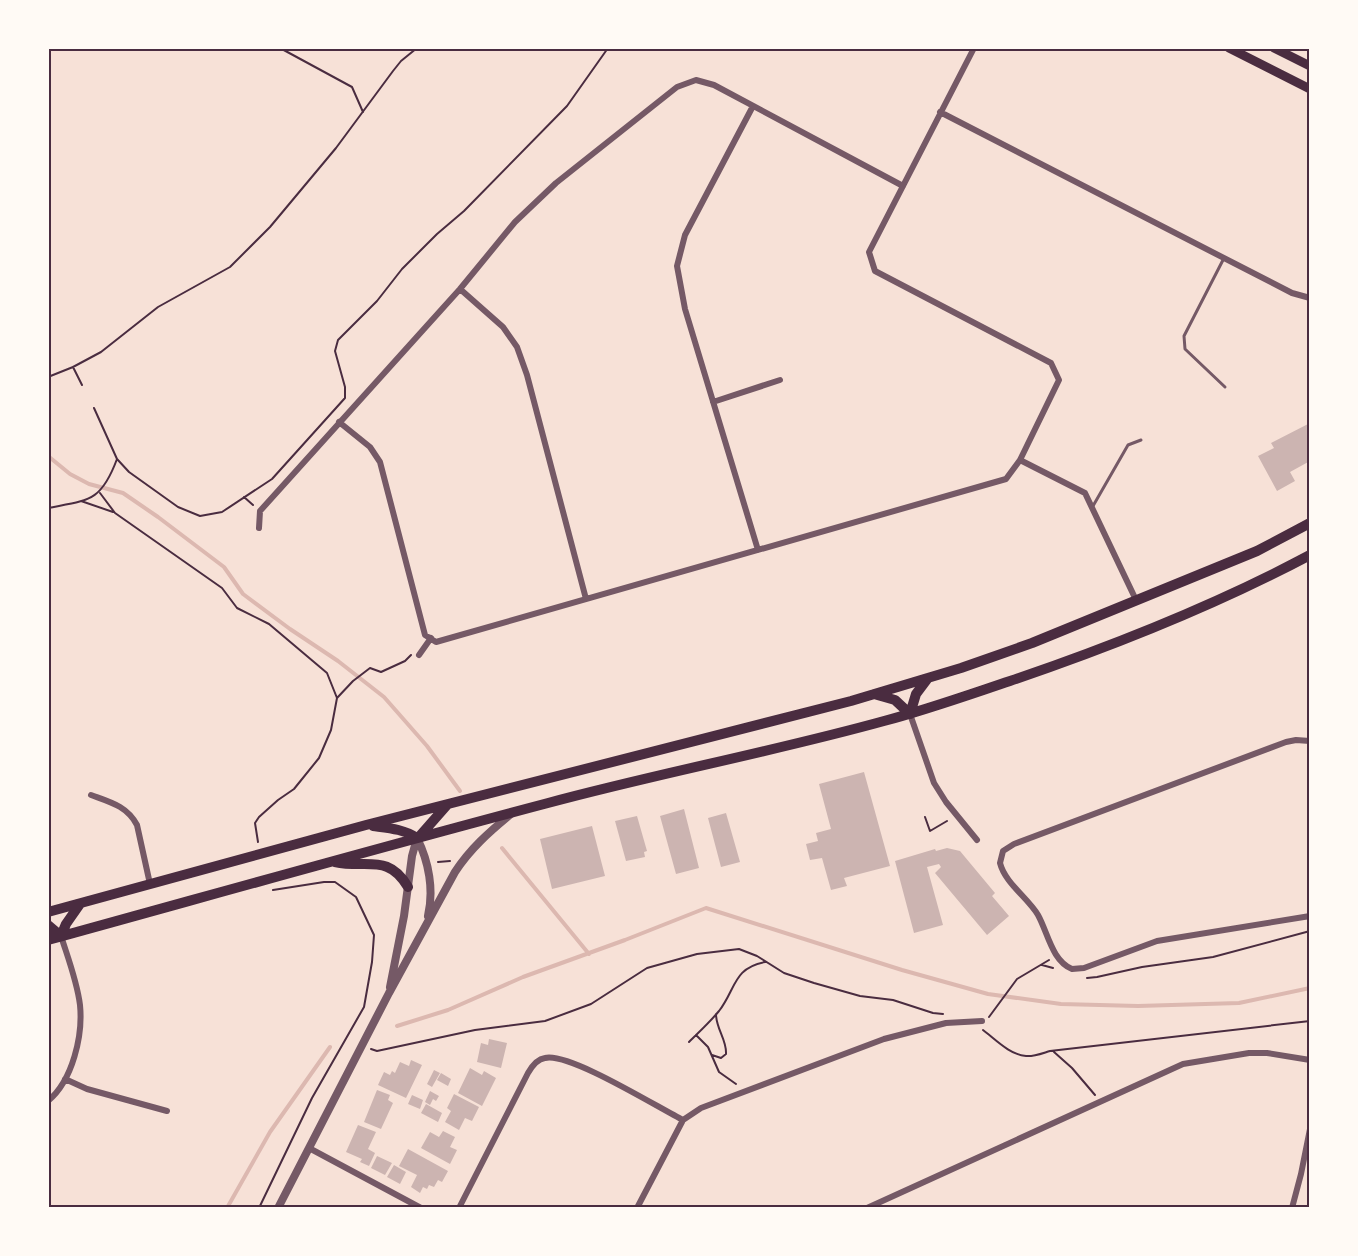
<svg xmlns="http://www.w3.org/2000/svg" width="1358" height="1256" font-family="Barlow,sans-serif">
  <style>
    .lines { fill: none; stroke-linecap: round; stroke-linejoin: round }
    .stream { stroke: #dcb8b0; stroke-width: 4 }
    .building { fill: #ccb4b1 }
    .path { stroke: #4a2c40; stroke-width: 2 }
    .service { stroke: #755966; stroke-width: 3 }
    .minor { stroke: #755966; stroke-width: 6 }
    .tertiary { stroke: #755966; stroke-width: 8 }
    .secondary { stroke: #4a2c40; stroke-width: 9 }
    .trunk { stroke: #4a2c40; stroke-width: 10 }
    .neatline { fill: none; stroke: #4a2c40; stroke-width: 2 }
  </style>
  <rect width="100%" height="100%" fill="#f7e1d7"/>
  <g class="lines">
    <!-- stream -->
    <path class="stream" d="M48 456 70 474 89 484 123 493 158 517 224 567 243 594 290 629 338 661 384 697 427 746 460 791
      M502 848 589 954
      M397 1026 448 1010 523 977 625 940 706 908 902 970 988 994 1061 1004 1138 1006 1239 1003 1310 988
      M227 1208 270 1132 330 1047"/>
  </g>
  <!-- building -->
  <path class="building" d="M1310 423V461L1290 472 1295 481 1277 491 1258 456 1274 448 1271 443Z
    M864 772 890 866 844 878 847 886 831 890 822 858 810 860 806 844 818 841 816 833 831 829 819 784Z
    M684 809 699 868 676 874 660 816Z
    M726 813 740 862 721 867 708 818Z
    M637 816 647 851 644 852 645 857 626 861 615 821Z
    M592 826 605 876 552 889 540 839Z
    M947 848 960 851 995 893 992 896 1009 916 987 935 935 873 941 867 939 864 927 867 943 925 914 933 895 861 935 849 936 851Z
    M489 1039 507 1043 501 1068 477 1062 481 1043 488 1045Z
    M411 1060 422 1065 406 1098 378 1085 384 1072 390 1075 392 1071 395 1073 400 1062 409 1066Z
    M470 1068 482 1075 484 1071 496 1078 482 1106 458 1093Z
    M434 1070 440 1073 432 1087 427 1084Z
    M441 1073 451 1079 448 1086 437 1080Z
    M377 1090 390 1095 388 1100 393 1103 381 1129 364 1122Z
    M430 1091 439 1096 436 1101 433 1099 430 1105 425 1102Z
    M454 1094 479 1107 472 1121 465 1118 459 1130 445 1122 451 1111 447 1108Z
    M412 1095 423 1100 420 1109 408 1104Z
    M426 1104 442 1113 438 1122 421 1113Z
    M358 1125 376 1132 368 1149 375 1153 369 1166 360 1162 362 1159 346 1152Z
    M443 1131 455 1137 450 1147 457 1150 450 1164 421 1148 430 1132 439 1137Z
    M408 1149 448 1171 442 1182 438 1180 434 1187 429 1185 427 1189 423 1187 420 1193 411 1187 417 1175 399 1166Z
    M377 1156 392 1163 385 1175 371 1168Z
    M394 1165 406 1172 400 1184 387 1177Z"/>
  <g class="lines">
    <!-- path -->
    <path class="path" d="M280 48 352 87 363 112
      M48 377 73 367
      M82 385 73 367 101 352 158 307 230 267 270 227 336 148 393 71 401 61 417 48
      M94 408 117 459 129 472 178 507 200 516 222 512 272 479 345 398V387L335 351 338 340 377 301 402 269 437 234 464 211 567 106 608 48
      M100 493 115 513 222 588 237 608 269 624 327 673 337 698
      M244 497 253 505
      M81 501 113 512
      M48 508C89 500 101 502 117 459
      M925 817 930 831 947 821
      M258 842 255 823 259 817 278 800 294 789 319 758 331 730 337 698 353 681 370 668 381 672 405 661 411 655
      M438 862 450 861
      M1042 965 1053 968
      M1087 978 1097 977 1142 967 1213 957 1310 931
      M989 1017 1017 979 1049 960
      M983 1030C995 1039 1010 1055 1026 1056 1033 1057 1043 1053 1050 1051L1310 1021
      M696 1035 708 1047 719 1072 736 1084
      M689 1042C699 1032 710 1022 719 1011 736 989 733 968 765 962
      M371 1049 377 1051 475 1030 545 1021 591 1004 647 968 697 954 739 949 757 956 784 973 814 983 860 996 893 1000 933 1013 943 1014
      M1054 1052 1072 1068 1095 1095
      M712 1055 721 1058 726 1054C727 1040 716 1029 716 1014
      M259 1208 312 1098 364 1007 372 962 374 935 356 897 335 882H324L273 890"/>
    <!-- service -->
    <path class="service" d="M1223 260 1184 336 1185 349 1225 387
      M1093 506 1128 445 1141 440"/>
    <!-- minor -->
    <path class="minor" d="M974 48 869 252 875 271 1051 363 1059 380 1020 460 1085 493 1136 600
      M753 106 685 235 677 266 685 309 758 550
      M940 112 1292 293 1310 298
      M460 289 503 327 517 347 527 375 586 599
      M713 402 780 380
      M339 422 370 447 380 462 425 635 436 642 1006 479 1020 460
      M259 528 260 511 460 289 515 222 556 183 677 87 696 80 714 85 903 186
      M419 655 431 638
      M910 714 934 783 946 802 977 840
      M1310 741 1296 740 1286 742 1014 844 1003 851 1000 863C1005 883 1028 898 1038 915 1048 933 1052 961 1072 969L1084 968 1157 941 1310 916
      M91 795C110 802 127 806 137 825L150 884
      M65 1079 87 1089 167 1111
      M48 1101C73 1080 83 1035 80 1005 77 981 68 958 61 936
      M309 1148 421 1208
      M459 1208 528 1073C532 1066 537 1059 545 1058 569 1052 657 1107 683 1120L701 1108 884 1039 946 1023 982 1021
      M637 1208 683 1120
      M867 1208 1183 1064 1249 1053H1267L1310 1060
      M1292 1208 1301 1174 1310 1129"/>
    <!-- tertiary -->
    <path class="tertiary" d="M417 838C429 862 434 890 428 916
      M390 987 404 916 412 856 417 838
      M278 1208 389 993 455 872C470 849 489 832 511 814"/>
    <!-- secondary -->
    <path class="secondary" d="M1229 48 1310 89
      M1274 48 1310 66"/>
    <!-- trunk -->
    <path class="trunk" d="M874 694 895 700 910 714
      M910 714 916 694 928 678
      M373 826C388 828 404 829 417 838
      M418 838 447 805
      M335 862C367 869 388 853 408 887
      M48 912 366 825 851 701 961 668 1032 643 1257 551 1310 523
      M48 925 61 936
      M61 936 66 924 80 904
      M48 940C215 894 381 847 548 803 659 773 772 752 884 721 926 710 968 695 1010 681 1113 646 1214 606 1310 555"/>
  </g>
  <!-- border -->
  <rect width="1358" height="1256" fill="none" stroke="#fffaf5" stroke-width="99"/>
  <rect x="50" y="50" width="1258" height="1156" class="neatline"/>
</svg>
